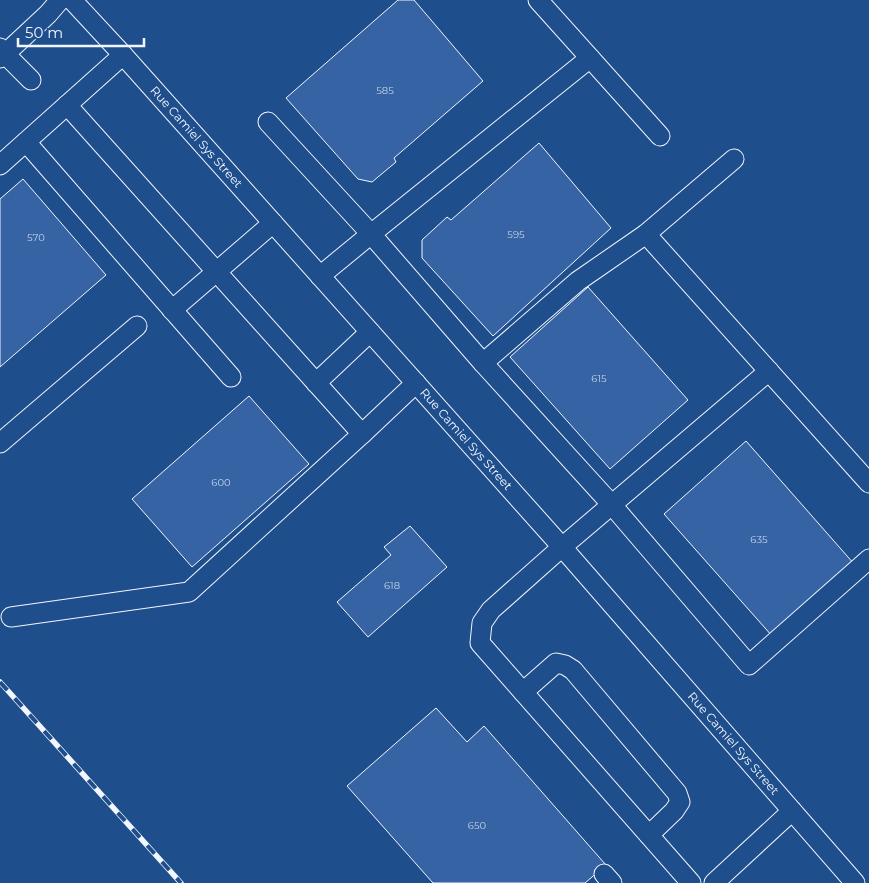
<svg xmlns="http://www.w3.org/2000/svg" width="869" height="883" font-family="Montserrat,sans-serif">
  <style>
    .building { fill: #3563a3; stroke: #f2f6ff }
    .lines { fill: none; stroke-linecap: round; stroke-linejoin: round }
    .minor-casing { stroke: #f2f6ff; stroke-width: 21 }
    .minor { stroke: #1f4e8c; stroke-width: 19 }
    .rail-casing { stroke: #f2f6ff; stroke-width: 5.5 }
    .rail { stroke: #1f4e8c; stroke-width: 4; stroke-dasharray: 11; stroke-linecap: butt }
    .labels { text-anchor: middle; stroke-width: 4; stroke-linejoin: round; paint-order: stroke }
    .number-label { font-size: 10px; fill: #c3d1e8 }
    .street-label { font-size: 12px; fill: #f2f6ff; stroke: #1f4e8c }
  </style>
  <rect width="100%" height="100%" fill="#1f4e8c"/>
  <!-- building -->
  <path class="building" d="M398 0H414L483 81 394 158 396 162 372 182 358 179 286 98Z
    M539 143 611 228 493 336 422 258V240L447 217 451 220Z
    M23 179 106 275 0 367V199Z
    M588 287 688 400 610 469 510 357Z
    M249 396 309 464 192 567 132 499Z
    M746 441 855 565 773 637 664 514Z
    M410 526 447 567 368 637 337 602 391 555 384 547Z
    M436 708 467 742 484 726 606 865 585 883H433L347 786Z"/>
  <g class="lines">
    <defs>
      <g id="minor">
        <path id="s1" d="M72 0 123 55 562 547 855 883"/>
        <path d="M538 0 660 136"/>
        <path d="M0 48 5 54 48 14 60 0"/>
        <path d="M0 58 5 54 31 80"/>
        <path d="M268 122 371 234 483 363"/>
        <path d="M26 142 231 377"/>
        <path d="M734 159 646 234 578 281 483 363 612 505 749 665 869 559"/>
        <path d="M0 165 123 55"/>
        <path d="M646 234 869 483"/>
        <path d="M320 276 371 234 590 58"/>
        <path d="M172 310 273 223"/>
        <path d="M316 383 370 332"/>
        <path d="M362 434 416 383"/>
        <path d="M0 443 137 326"/>
        <path d="M11 617 189 592 362 434 67 105"/>
        <path d="M523 692 556 663 565 665 573 670 677 793 680 802 674 811 649 835"/>
        <path d="M604 874 612 883"/>
        <path d="M691 883 480 643 482 623 491 610 562 547 769 371"/>
        <path d="M714 883 792 811"/>
      </g>
    </defs>
    <!-- minor casing -->
    <use href="#minor" class="minor-casing"/>
    <!-- minor -->
    <use href="#minor" class="minor"/>
    <defs>
      <path id="rail" d="M0 682 181 883"/>
    </defs>
    <!-- rail casing -->
    <use href="#rail" class="rail-casing"/>
    <!-- rail -->
    <use href="#rail" class="rail"/>
  </g>
  <g class="labels">
    <!-- number labels -->
    <g class="number-label">
      <text x="385" y="94">585</text>
      <text x="516" y="238">595</text>
      <text x="36" y="241">570</text>
      <text x="599" y="382">615</text>
      <text x="221" y="486">600</text>
      <text x="759" y="543">635</text>
      <text x="392" y="589">618</text>
      <text x="477" y="829">650</text>
    </g>
    <!-- street labels -->
    <g class="street-label">
      <text dy="4" stroke="none"><textPath href="#s1" startOffset="185">Rue Camiel Sys Street</textPath></text>
      <text dy="4" stroke="none"><textPath href="#s1" startOffset="590">Rue Camiel Sys Street</textPath></text>
      <text dy="4" stroke="none"><textPath href="#s1" startOffset="995">Rue Camiel Sys Street</textPath></text>
    </g>
  </g>
  <!-- scale -->
  <path d="M18 38v8h126v-8" fill="none" stroke="#f2f6ff" stroke-width="2.5"/>
  <text x="25" y="38" font-size="15" fill="#f2f6ff" stroke="#1f4e8c" stroke-width="4" paint-order="stroke">50 m</text>
</svg>
